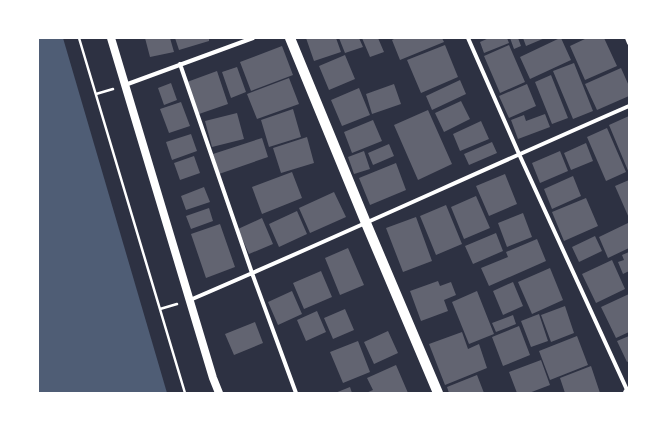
<svg xmlns="http://www.w3.org/2000/svg" width="667" height="431" font-family="Lora,serif">
  <style>
    .water { fill: #4f5d75 }
    .building { fill: #626471 }
    .lines { fill: none; stroke-linecap: round; stroke-linejoin: round }
    .path { stroke: #fff; stroke-width: 2.5 }
    .minor { stroke: #fff; stroke-width: 4 }
    .secondary { stroke: #fff; stroke-width: 8 }
    .primary { stroke: #fff; stroke-width: 10 }
  </style>
  <rect width="100%" height="100%" fill="#2d3142"/>
  <!-- water -->
  <path class="water" d="M38 38H63L167 393H38Z"/>
  <!-- building -->
  <path class="building" d="M145 38H170L174 52 150 57Z
    M175 38H209V41L179 50Z
    M306 38H336L341 52 314 61Z
    M339 38H359L363 47 345 53Z
    M362 38H378L384 52 370 57Z
    M396 38H442L444 42 400 60 392 40Z
    M489 38H507L509 43 484 53 480 42Z
    M510 38H518L521 46 514 49Z
    M523 38H545L526 46Z
    M560 38H561L571 60 530 79 520 57Z
    M587 38H604L617 66 585 80 570 46Z
    M445 45 458 77 421 93 407 60Z
    M509 45 525 82 500 93 484 56Z
    M282 46 293 75 251 91 240 62Z
    M345 55 355 79 329 90 319 66Z
    M574 63 593 111 573 119 553 71Z
    M237 67 246 92 231 98 222 72Z
    M621 68 629 86V96L597 110 585 84Z
    M217 71 228 104 199 114 187 82Z
    M551 75 568 118 552 124 535 82Z
    M289 78 299 104 257 119 247 94Z
    M460 80 466 94 432 110 426 96Z
    M171 83 177 100 164 105 158 88Z
    M394 84 401 104 372 114 366 94Z
    M527 84 536 106 509 118 499 96Z
    M359 88 370 115 342 126 331 100Z
    M461 101 470 119 444 132 435 113Z
    M181 102 190 126 169 133 160 109Z
    M293 109 301 137 269 147 261 120Z
    M428 110 452 164 418 180 394 125Z
    M237 113 244 139 212 147 205 121Z
    M545 114 550 127 518 139 511 120 524 115 526 121Z
    M629 116V173L609 125Z
    M373 120 382 141 352 153 344 132Z
    M481 121 489 139 460 151 453 134Z
    M607 128 626 172 606 181 587 137Z
    M191 134 197 151 172 160 166 142Z
    M307 137 314 163 281 173 273 148Z
    M262 138 268 157 219 174 213 154Z
    M492 142 497 153 469 165 464 154Z
    M586 143 593 161 571 170 564 153Z
    M389 144 394 156 373 165 368 153Z
    M364 151 370 169 354 174 348 157Z
    M560 151 568 171 540 183 532 163Z
    M194 156 200 173 180 180 174 163Z
    M396 163 406 190 370 205 359 178Z
    M292 172 302 198 262 214 252 187Z
    M505 174 517 204 489 216 476 186Z
    M573 176 581 196 552 209 544 189Z
    M629 180V218L615 186Z
    M204 187 210 202 186 210 181 196Z
    M334 192 346 217 310 233 299 208Z
    M476 196 490 228 464 239 451 207Z
    M586 198 598 226 564 241 552 212Z
    M446 205 462 244 436 255 420 216Z
    M209 208 213 221 191 229 186 216Z
    M297 211 307 234 279 247 269 224Z
    M523 213 532 237 507 247 498 223Z
    M416 217 432 261 403 272 386 228Z
    M262 218 273 244 249 254 238 229Z
    M628 223 629 226V248L608 258 599 237Z
    M220 224 235 267 206 278 191 234Z
    M496 233 503 251 473 264 465 246Z
    M595 236 602 251 579 262 572 247Z
    M537 239 546 261 489 286 481 268 508 257 506 252Z
    M348 248 364 285 340 295 325 258Z
    M629 252V271L623 274 618 262 624 260 622 255Z
    M612 260 625 289 596 303 582 274Z
    M550 268 563 300 532 314 518 282Z
    M321 271 332 297 304 309 293 283Z
    M438 281 440 286 451 282 456 295 444 300 448 311 421 321 410 291Z
    M513 282 523 306 503 315 493 291Z
    M292 291 302 314 278 325 268 302Z
    M477 291 494 334 469 344 452 302Z
    M629 294V332L616 338 601 307Z
    M565 306 574 333 551 342 541 315Z
    M345 309 354 330 333 339 324 318Z
    M317 311 326 332 306 341 297 320Z
    M539 314 548 341 531 347 521 321Z
    M513 315 516 324 496 332 492 323Z
    M255 322 263 343 234 355 225 334Z
    M519 326 530 355 503 366 492 337Z
    M388 331 398 353 374 364 364 342Z
    M462 332 468 349 479 344 487 368 445 385 429 344Z
    M577 336 588 365 550 380 539 351Z
    M629 336V361L627 362 617 341Z
    M358 341 370 372 343 383 330 352Z
    M541 360 550 385 529 393H517L509 372Z
    M396 365 408 393H366L373 390 367 378Z
    M591 366 600 393H565L560 378Z
    M477 375 484 393H449L447 387Z
    M350 387 352 393H335Z"/>
  <g class="lines">
    <!-- path -->
    <path class="path" d="M79 38 185 393
      M96 94 113 89
      M160 309 177 304"/>
    <!-- minor -->
    <path class="minor" d="M468 38 519 154 628 392 627 393
      M627 38 629 43
      M180 64 252 273 296 393
      M125 85 253 38
      M190 300C337 237 482 170 629 106"/>
    <!-- secondary -->
    <path class="secondary" d="M111 38 213 378 219 393"/>
    <!-- primary -->
    <path class="primary" d="M290 38 366 223 438 393
      M628 393 629 392"/>
  </g>
  <!-- border -->
  <rect width="667" height="431" fill="none" stroke="#ffffff" stroke-width="78"/>
</svg>
